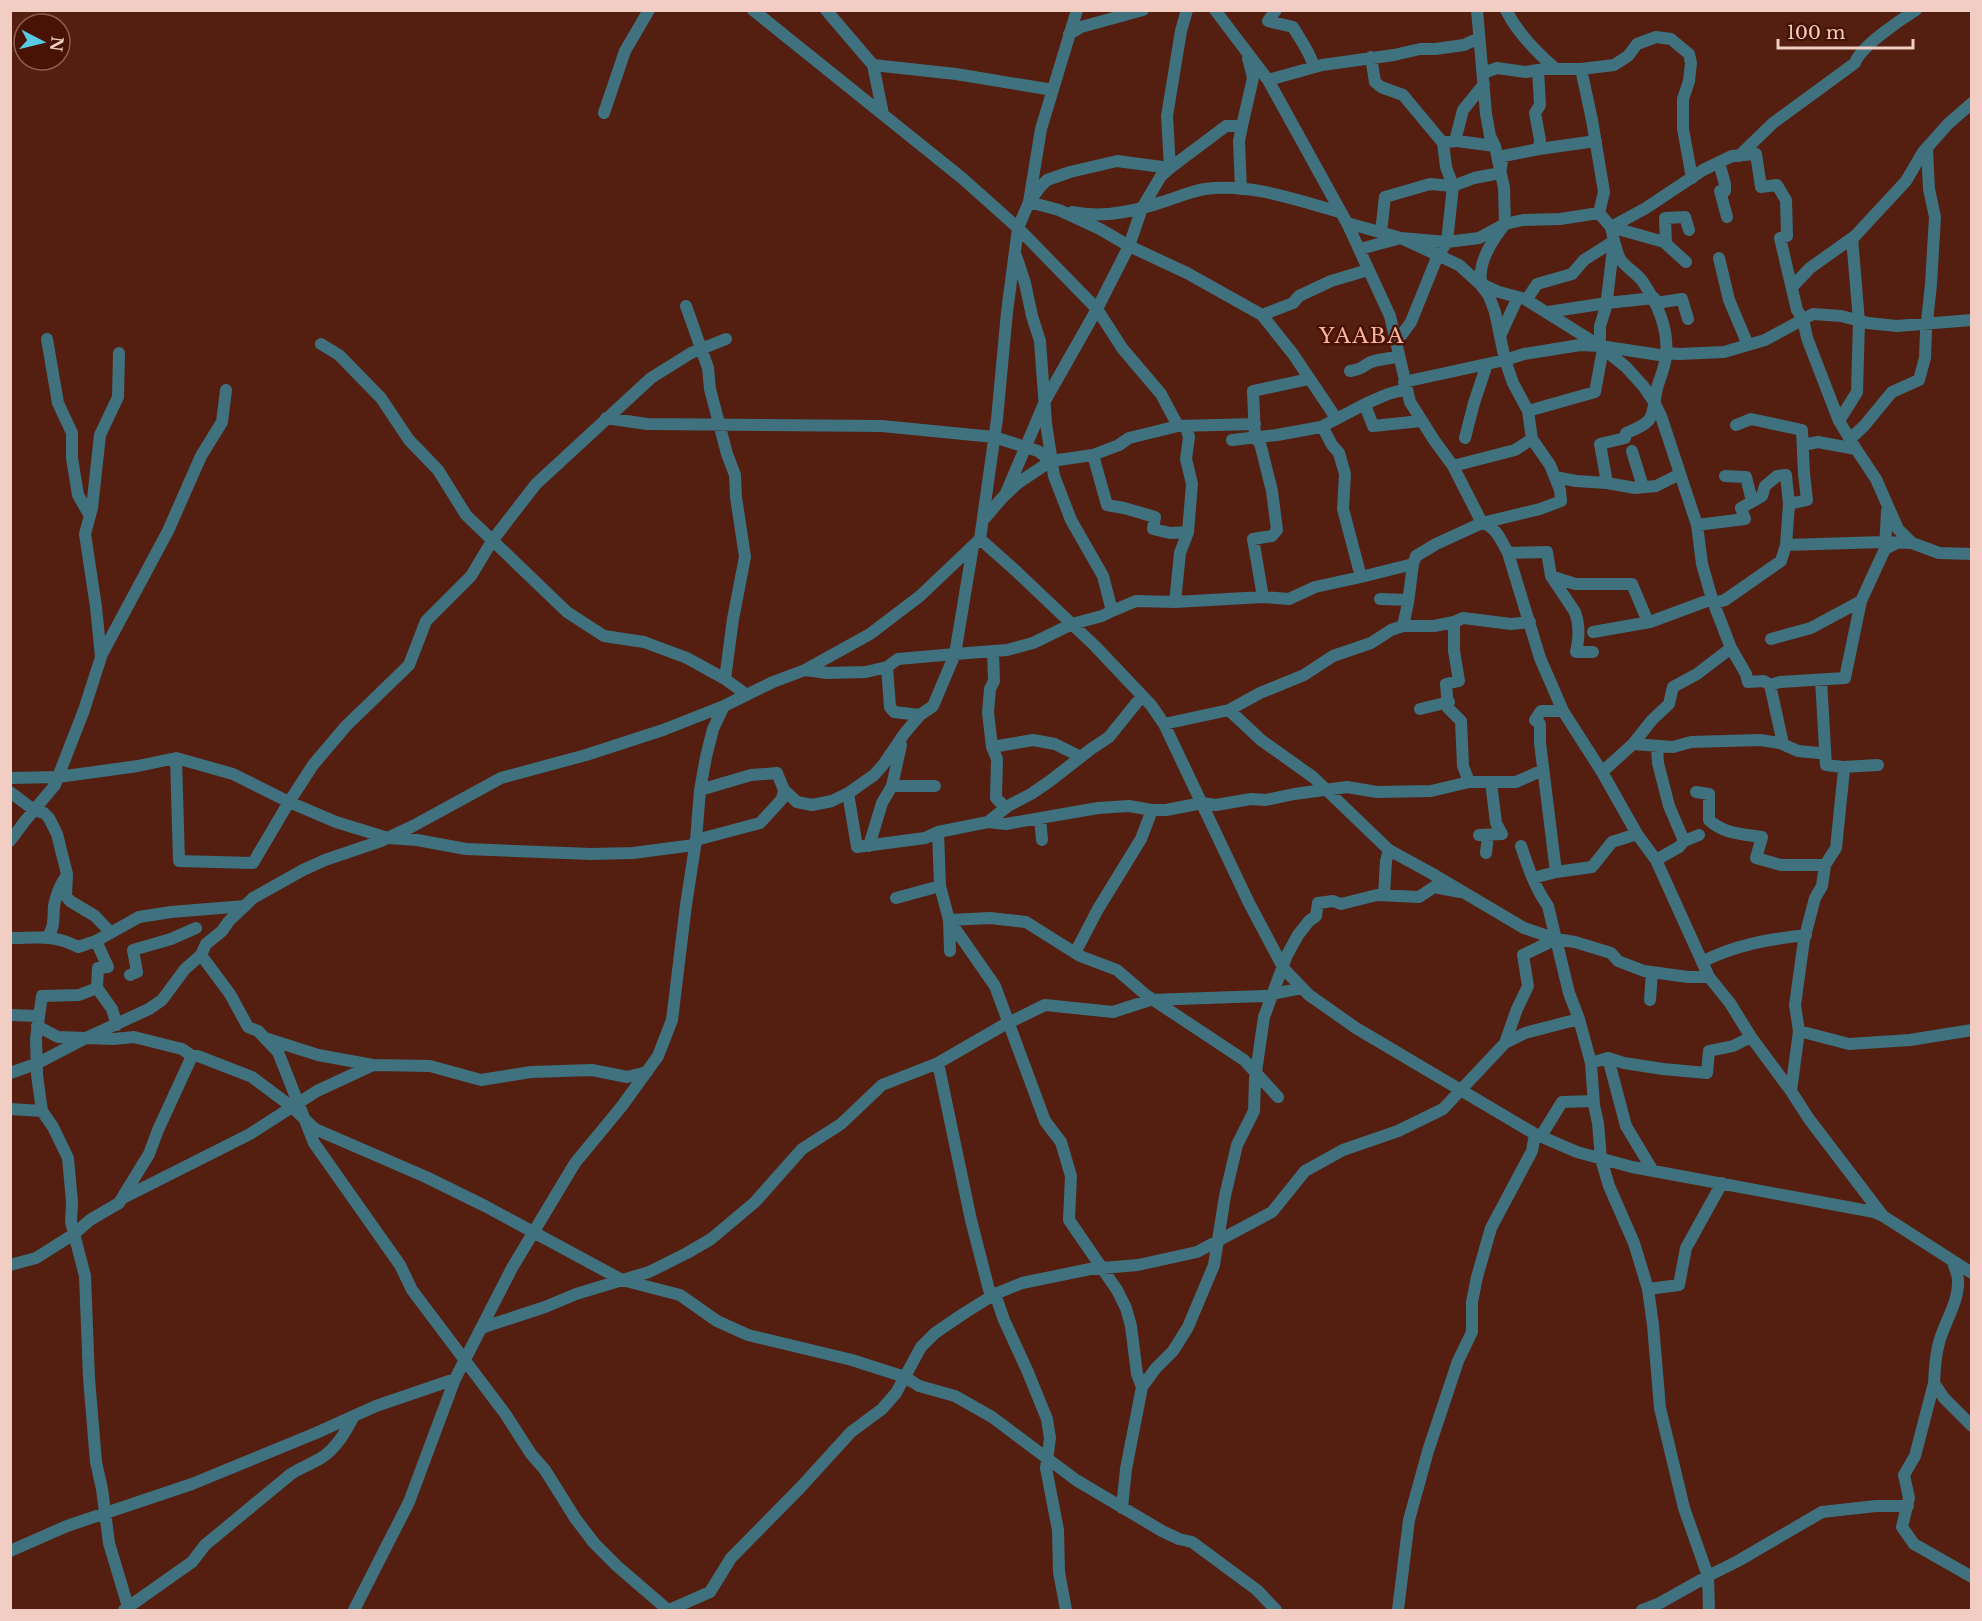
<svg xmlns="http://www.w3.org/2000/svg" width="1982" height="1621" font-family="'Libre Baskerville',serif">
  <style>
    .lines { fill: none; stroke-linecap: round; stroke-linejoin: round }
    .minor { stroke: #3f717e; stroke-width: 12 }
    .labels { text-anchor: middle; stroke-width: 5; stroke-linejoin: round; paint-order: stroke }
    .quarter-label { font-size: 21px; letter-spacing: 1.5px; fill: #f8b4a1; stroke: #481305 }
  </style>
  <rect width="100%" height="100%" fill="#541e10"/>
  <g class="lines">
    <!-- minor -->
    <path class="minor" d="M753 10 962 178 1018 228 1097 309 1122 348 1161 394 1178 426
      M826 10 873 65 883 114
      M1215 10 1268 80 1347 223 1390 316 1410 402 1434 440 1453 466 1482 523C1495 525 1502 542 1508 553L1540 658 1563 711 1602 772 1637 834 1656 860 1709 977 1730 1003 1751 1037 1791 1091 1809 1119 1883 1216
      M1276 10 1268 21 1293 27C1301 41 1310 52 1314 67
      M1477 10 1486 114 1490 136 1495 146 1504 188 1505 224C1493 239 1478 262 1481 282L1483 284
      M1506 10C1518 34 1536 52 1556 69
      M1069 34 1081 27 1143 10
      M1371 57 1375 82 1381 87 1403 95 1443 143 1446 167 1453 186 1447 242 1438 255 1411 322 1397 341
      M873 65 956 74 1053 90
      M1581 69 1592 120 1604 192 1599 213
      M1483 73 1497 68 1526 72 1544 69H1581L1614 65 1628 56 1637 44 1656 37 1671 39 1689 54 1691 63 1689 81 1683 99V129L1692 178
      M1268 80 1322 65 1394 55 1420 49H1435L1464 45 1479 38
      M604 113 625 51 649 10
      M1455 141 1463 110 1484 84
      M1447 142 1457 141 1495 146
      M1539 149 1596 141
      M1739 156 1773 123 1855 63C1860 47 1900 20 1916 10
      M1719 163 1725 184V191H1720L1727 217
      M1170 168 1117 161 1070 172 1047 180 1041 186 1029 202 1059 210 1100 229 1129 246 1187 273 1262 315 1293 354 1336 418
      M1170 168 1167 116 1181 31 1187 10
      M1241 189 1239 141 1242 126
      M1072 212C1101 218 1133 212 1162 202 1176 198 1191 191 1205 189 1251 183 1296 200 1340 212
      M1347 223 1401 238 1447 242 1479 238 1505 224 1523 220 1560 219 1599 213 1611 227 1614 241 1606 307 1600 326V346
      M1611 227 1646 208 1703 170 1732 156 1756 154 1761 187 1777 185 1786 200 1787 236 1780 238 1797 310 1803 319 1807 338 1839 421 1856 449
      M1611 227 1664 242 1686 262
      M1381 232 1385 197 1430 184 1453 186 1474 178 1500 173 1503 156 1539 149 1540 140 1535 113 1540 105 1538 70
      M1666 244 1665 218 1685 217 1689 230
      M1016 256 1025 283 1032 316 1040 341 1046 423 1054 476 1071 520 1103 576 1112 611
      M1719 258 1729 300 1748 345
      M1481 284 1499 292 1525 299 1600 346 1626 367 1644 387 1654 402 1661 416 1697 525 1702 564 1712 599 1731 648 1746 674 1748 682 1764 681 1770 685 1780 682 1845 678 1861 601 1885 549 1895 544
      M1792 287 1810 268 1855 236 1906 181 1923 152 1948 124 1972 103
      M1527 299 1537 284 1572 274 1584 260 1614 241C1616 246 1617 254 1620 259 1626 268 1637 273 1643 282 1657 303 1669 330 1666 356 1665 367 1660 378 1657 388 1651 417 1657 421 1626 433L1625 438 1600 444 1607 483
      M1656 303 1682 299 1688 319
      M686 306 708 368 710 389 727 454 735 475 736 497 745 557 733 619 725 679
      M1548 312 1607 303 1654 298
      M1262 315 1293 303 1299 296 1331 281 1368 270
      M1500 336 1518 297
      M47 339 58 403 72 433V458L78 495 90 516
      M321 344 339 355 381 398 409 440 438 470 466 515 567 612 604 636 644 642 687 658 725 679 747 695
      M119 353 118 397 100 435 92 508 85 534 96 607 101 657 84 710 58 777 138 766 176 758 233 774 289 802 336 822 388 838 417 840 466 849 591 854 633 853 694 845
      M1666 353 1679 354 1724 352 1765 340 1813 314 1841 316 1868 323 1897 326 1972 320
      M1350 371C1362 369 1360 368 1369 363 1376 359 1390 359 1399 356
      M1404 382 1505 360 1524 354 1580 345 1600 346 1666 356
      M1365 405 1373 426 1421 421
      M1528 411 1595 392 1603 349
      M606 418 647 424 882 426 994 437 1038 451 1051 461
      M1839 421 1857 392 1859 321 1852 238
      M1321 427 1323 428 1332 445 1339 453 1345 474 1343 509 1361 577
      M1465 438 1474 403 1487 364
      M1850 439 1864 426 1892 392 1919 380 1925 358 1926 331 1931 284 1935 217 1929 189 1927 148
      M1232 440 1277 435 1321 427 1367 403 1388 394 1406 389
      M1632 451 1643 487
      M1093 455 1107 505 1124 508 1155 517 1153 529 1170 533 1188 532
      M1453 466 1515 450 1532 439
      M1725 476 1746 477 1752 501
      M1555 477 1576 481 1607 483 1635 488 1656 486 1680 474
      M1006 493 1046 399 1097 309 1129 246 1142 208 1161 176 1170 168 1226 126H1242L1253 78 1248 58
      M984 519 1003 497 1018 483 1051 461 1093 455 1119 445 1129 438 1178 426 1255 424
      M1697 525 1745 519 1741 508 1762 496 1765 486 1777 476 1786 475 1789 504
      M980 539 1016 571 1095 646 1151 705 1164 724 1249 903 1284 969 1309 995 1356 1028 1535 1134 1577 1152 1632 1167 1874 1212 1883 1216 1972 1273
      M1912 543 1939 553 1972 554
      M1786 545 1882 542 1912 543 1898 529 1876 479 1856 449 1818 442 1803 445
      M1885 549 1887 511
      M1508 553 1547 552 1551 576 1575 612C1580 626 1579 638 1576 652H1593
      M1551 576 1575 584H1632L1648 622
      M1263 597 1253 539 1272 536 1277 530 1272 491 1260 443 1255 438 1253 391 1309 379
      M1380 599 1408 600
      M1175 602 1180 553 1188 532 1192 484 1186 459 1189 437 1186 427
      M1715 603 1725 600 1781 561 1786 545 1789 504 1807 500 1804 474 1802 430 1751 419 1736 425
      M1454 622V651L1459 681 1446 684 1448 708 1461 721 1463 766 1469 782
      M1403 626H1434L1454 622 1463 618 1511 624 1530 622
      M1593 632 1650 622 1712 599
      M1771 639 1811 628 1861 601
      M993 651 994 681 990 689 988 712 992 747 1033 740 1055 744 1081 757
      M101 656 168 531 201 456 222 422 226 390
      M887 667 890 707 894 712 920 715
      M805 670 827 673 866 672 887 667 898 659 955 654 973 546
      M1770 685 1782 739 1780 743
      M1420 709 1449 702
      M1229 710 1261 740 1313 777 1389 850 1431 873 1524 928 1556 939 1575 942 1611 953 1618 961 1644 971 1688 977H1709
      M1164 724 1229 710 1260 693 1304 675 1333 656 1371 643 1391 630 1403 626 1408 603 1413 564
      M1633 744 1673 747 1691 742 1760 740 1780 743 1798 751 1819 753 1824 752
      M992 747 997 759 996 798 1006 808
      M176 758 179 861 253 863 289 802 313 765 346 726 409 665 426 621 471 576 492 541 536 484 651 378 691 353 726 339
      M1843 767 1878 765
      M1602 772 1633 744 1652 720 1669 704 1673 687 1697 674 1731 648
      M10 778 58 777 55 785 25 821 10 841
      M892 786H935
      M700 790 751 775 777 773 784 790 797 802 812 805 832 801 850 792 874 775 883 765 904 734 920 715 933 706 955 654 1007 650 1033 643 1072 624 1102 616 1112 611 1136 601 1175 602 1263 597 1289 599 1315 587 1361 577 1413 564 1416 556 1436 544 1482 523 1540 509 1561 501 1560 490 1550 465 1532 439 1528 411 1513 383 1505 360 1495 312 1489 296 1480 284 1459 265 1401 238 1360 249
      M10 792 34 810 44 813 49 818 57 834 67 874 66 896 70 901 95 916 111 933
      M1696 792 1709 794V820C1724 834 1742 834 1762 837L1756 858 1781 865H1825
      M848 793 857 847 925 838 938 832 988 822 1008 806 1031 794 1050 781 1091 749 1109 737 1142 696
      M1040 818 1042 840
      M988 822 1006 824 1098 808 1129 806 1152 810H1166L1202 803 1216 805 1251 799 1266 800 1294 794 1347 787 1377 792 1431 791 1469 782H1516L1543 770
      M938 832 940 886 949 920 950 951
      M1479 835 1502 834 1496 823 1491 782
      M696 840 760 823 782 799 784 790
      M1684 841 1699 835
      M869 846 882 803 892 786 901 745
      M1521 846C1528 867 1535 888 1548 906L1569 993 1579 1019 1591 1063 1594 1105 1598 1123 1601 1159 1609 1186 1634 1243 1648 1289 1653 1325 1660 1408 1684 1508 1708 1576 1709 1610
      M1486 853 1488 835
      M1656 860 1679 847 1684 841 1669 806 1658 763 1657 747
      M1556 872 1540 743V724L1535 720 1541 711H1563
      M1533 878 1556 872 1592 867 1612 842 1637 834
      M1384 895 1386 861 1389 850
      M896 898 940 886
      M949 920 995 986 1045 1121 1061 1142 1071 1176 1069 1220 1117 1290 1126 1308 1131 1326 1137 1374 1142 1387
      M949 920 990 918 1026 922 1080 956 1117 970 1146 995 1244 1060 1278 1097
      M10 938C37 938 53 934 78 947L96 941 139 917 171 912 245 906
      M46 938C55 929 53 919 54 906 56 894 60 885 67 875
      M96 941 108 967 98 968 97 988 79 995 42 996 36 1038 37 1075 42 1111 53 1127 68 1158 72 1202 71 1222 85 1276 89 1378 96 1462 102 1489 109 1543 129 1610
      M1075 953 1098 909 1141 839 1152 810
      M201 955 230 994 248 1027 258 1031 278 1052 314 1143 400 1265 412 1290 506 1415 531 1454 545 1470 575 1518 594 1543 617 1566 668 1610
      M1702 962C1734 945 1770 939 1806 935
      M130 975 137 972 133 950 171 939 196 928
      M97 988 112 1009 117 1025
      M1650 1000 1652 972
      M10 1015 38 1016
      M37 1026 58 1037 114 1039 134 1037 182 1049 192 1056
      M1799 1031 1849 1044 1910 1040 1972 1030
      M268 1039 318 1055 373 1065 430 1066 481 1080 531 1072 592 1070 627 1077 647 1072
      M1505 1043 1517 1009 1528 986 1523 955 1556 939
      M1608 1058 1626 1126 1653 1171
      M938 1063 971 1220 989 1290 995 1294 1004 1320 1027 1370 1047 1419 1050 1438 1046 1468 1058 1530 1059 1572 1066 1610
      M1591 1063 1608 1058 1624 1063 1663 1069 1707 1073 1709 1051 1733 1046 1751 1037
      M10 1073 36 1064 84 1039 149 1009 162 1000 185 969 201 955 206 944 222 931 229 921 253 898 303 870 325 860 381 841 413 826 501 778 586 755 663 730 724 706
      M1791 1091 1799 1031 1795 1005 1804 940 1815 898 1822 886 1825 865 1836 848 1844 770 1843 767 1826 765 1821 680
      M10 1109 42 1111
      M1541 1136 1562 1102 1594 1101
      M123 1198 250 1134 317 1091 373 1065
      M1953 1262C1954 1267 1958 1274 1958 1280 1959 1298 1949 1315 1943 1331 1936 1347 1935 1365 1934 1383L1944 1398 1972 1426
      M10 1265 36 1258 74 1234 90 1220 119 1203 149 1154 158 1130 192 1056H198L252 1077 292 1107 315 1129 426 1177 485 1206 622 1280 680 1295 717 1321 748 1335 852 1360 905 1377 919 1386 955 1396 992 1417 1076 1480 1162 1531 1179 1539 1192 1542 1257 1590 1276 1610
      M1648 1289 1679 1285 1686 1248 1722 1183
      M481 1328 545 1307 576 1294 649 1272 687 1253 711 1239 755 1202 802 1149 841 1124 882 1085 938 1063 1002 1026 1045 1005 1113 1012 1150 1000 1264 996 1302 988
      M1934 1383 1915 1456 1904 1475 1909 1498 1902 1527 1914 1544 1972 1577
      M1122 1508 1126 1469 1142 1387 1156 1368 1173 1351 1188 1327 1214 1265 1225 1196 1237 1145 1254 1111 1255 1079 1264 1017 1287 955 1298 935 1309 921 1316 916 1318 903 1333 901 1341 904 1377 895 1419 897 1434 887 1460 892
      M10 1551 67 1526 192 1484 316 1433 376 1406 455 1379
      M124 1610 192 1562 205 1545 291 1474C300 1468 311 1464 321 1458 336 1449 346 1431 354 1416
      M354 1610 409 1502 455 1379 512 1268 575 1163 622 1106 658 1056 672 1020 686 905 696 840 700 790 706 757 713 729 724 706 773 682 805 670 870 634 920 596 980 539 997 419 1007 312 1018 228 1029 202 1041 129 1077 10
      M669 1610 710 1592 731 1558 800 1488 851 1432 882 1409 896 1393 921 1347 935 1333 963 1314 995 1294 1022 1283 1090 1269 1138 1265 1197 1252 1272 1212 1305 1171 1343 1150 1398 1131 1443 1109 1505 1043 1525 1033 1579 1019
      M1398 1610 1409 1520 1428 1451 1458 1361 1472 1332V1302L1477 1277 1491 1228 1532 1151 1535 1134
      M1642 1610 1660 1603 1708 1576 1738 1561 1822 1512 1876 1506H1908"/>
  </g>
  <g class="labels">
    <!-- quarter labels -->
    <g class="quarter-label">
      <text x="1362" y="343">YAABA</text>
    </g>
  </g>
  <!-- border -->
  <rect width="1982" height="1621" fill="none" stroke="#f1cdc4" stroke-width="24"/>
  <!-- north arrow -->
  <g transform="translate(42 42) rotate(97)"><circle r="28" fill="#481305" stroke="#8c5d51" stroke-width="1.5"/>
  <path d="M0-4.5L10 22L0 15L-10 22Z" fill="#58c9e3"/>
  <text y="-9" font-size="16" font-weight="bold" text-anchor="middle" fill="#f1cdc4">N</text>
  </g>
  <!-- scale -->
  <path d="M1778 39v9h135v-9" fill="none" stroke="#f1cdc4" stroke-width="3"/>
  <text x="1787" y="39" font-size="18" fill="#f1cdc4" stroke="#481305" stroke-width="4.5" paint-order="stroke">100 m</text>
</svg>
